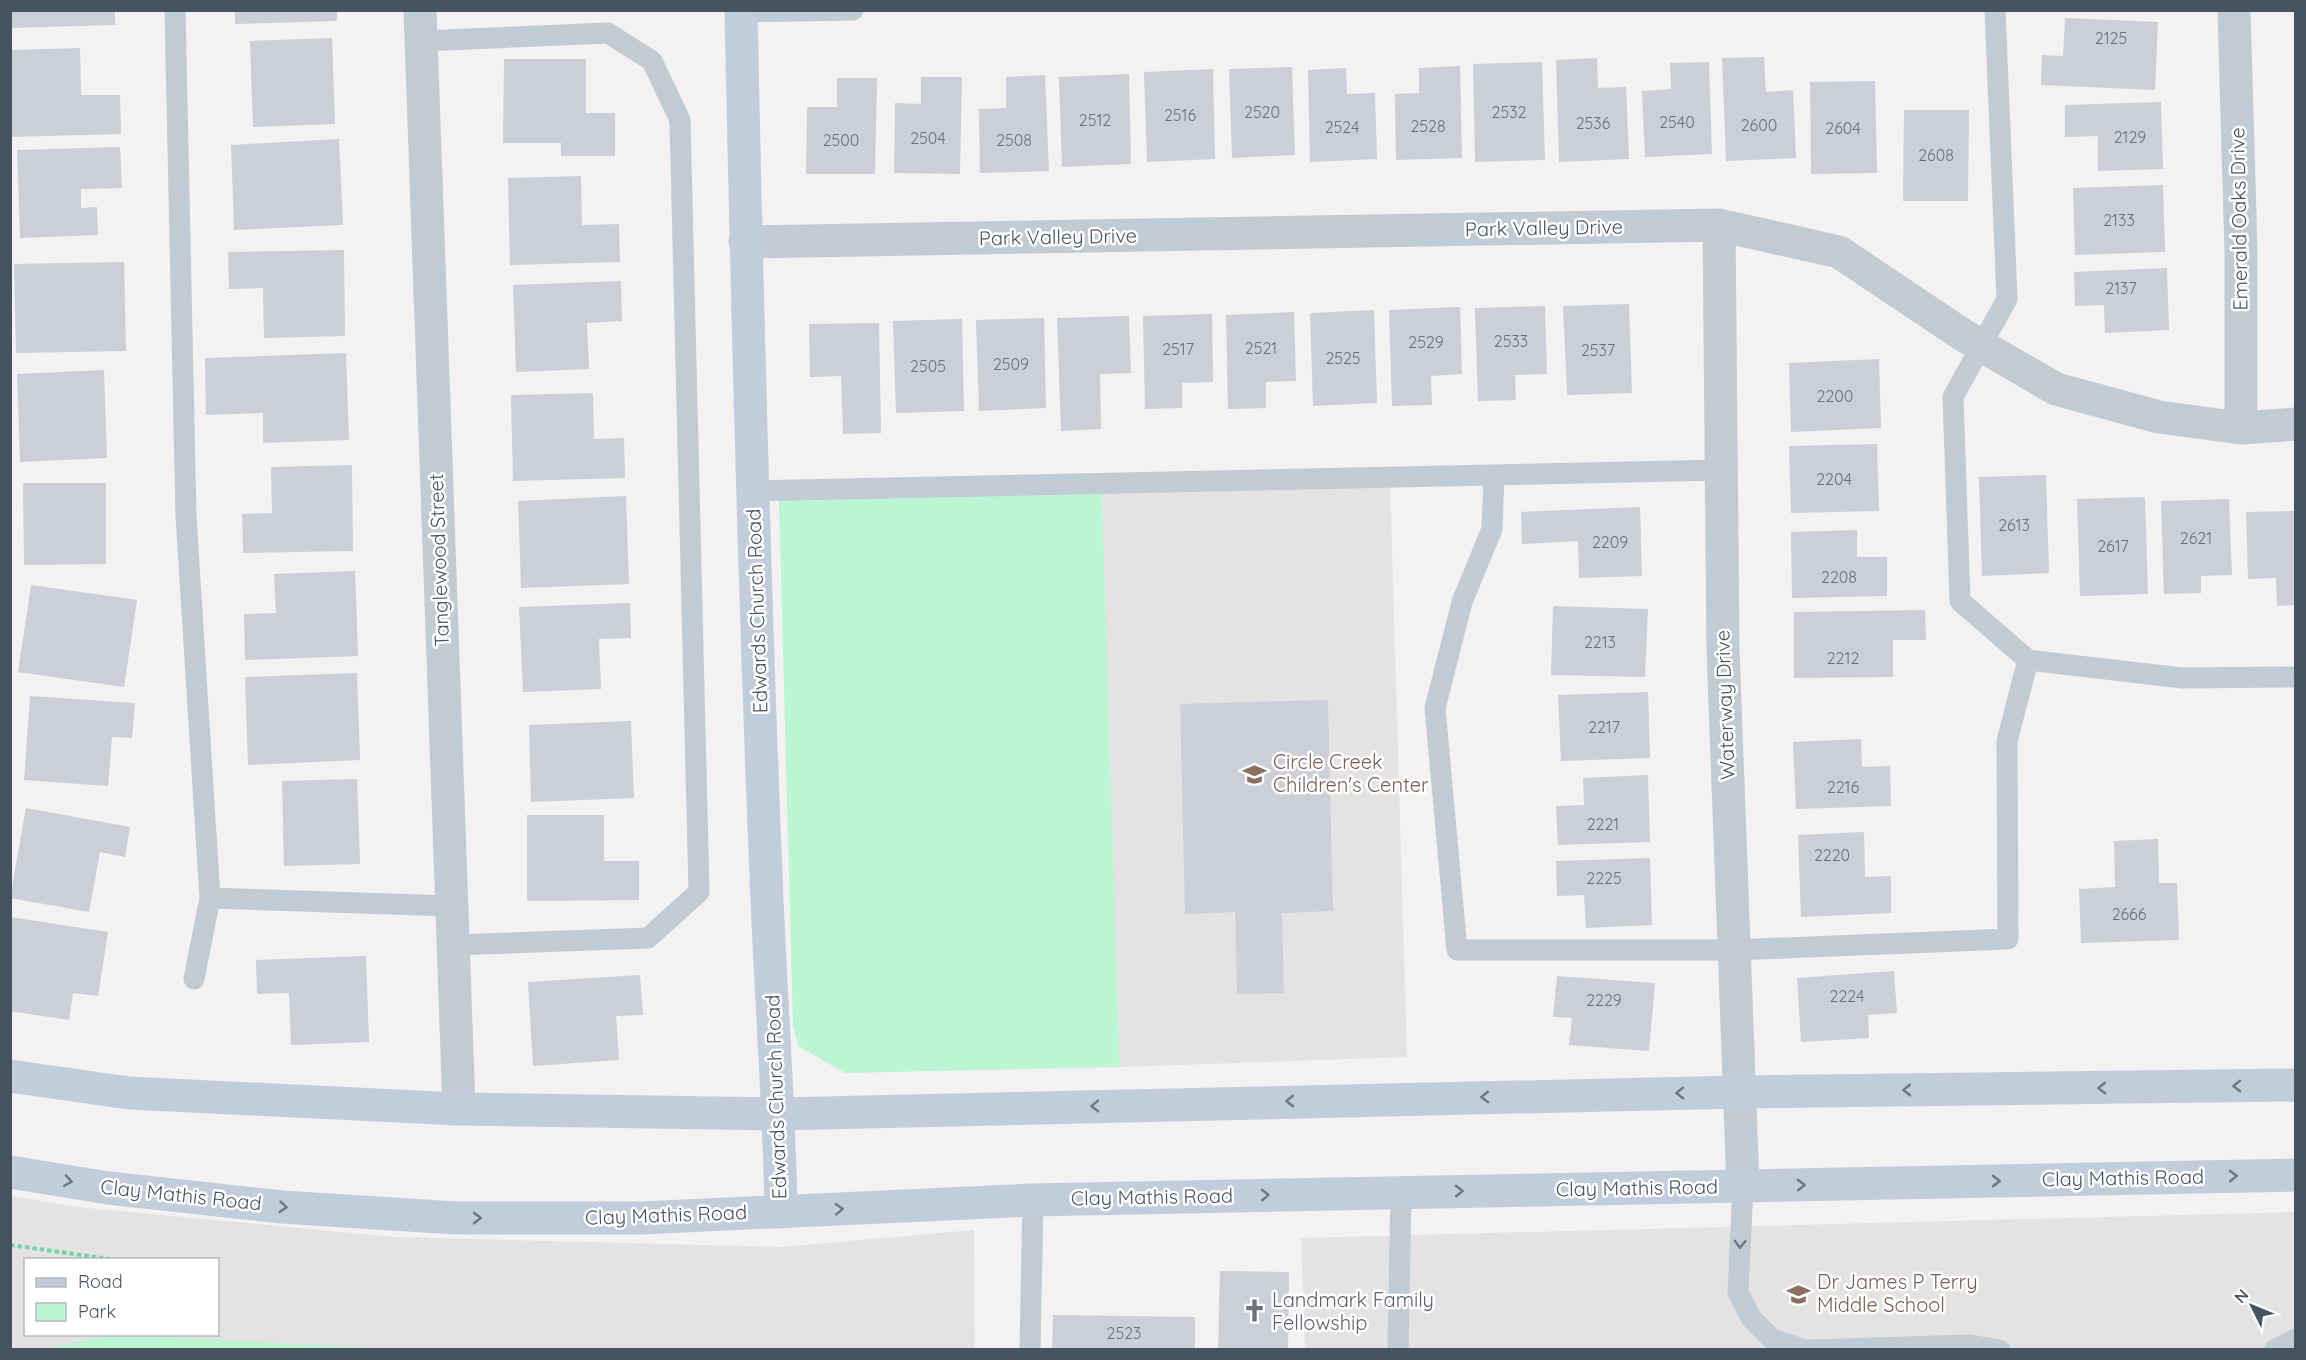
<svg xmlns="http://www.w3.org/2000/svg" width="2306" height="1360" font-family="Quicksand,sans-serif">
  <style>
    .education { fill: #e4e2e2; fill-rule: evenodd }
    .green { fill: #bbf5d3 }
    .building { fill: #cccfd7 }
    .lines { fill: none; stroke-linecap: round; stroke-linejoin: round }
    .path { stroke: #6fd7a7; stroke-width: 4; stroke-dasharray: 4.5 3; stroke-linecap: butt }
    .lane { stroke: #c0cbd4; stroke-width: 21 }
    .street { stroke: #c0cbd4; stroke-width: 33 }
    .secondary { stroke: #c1cddb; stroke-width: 33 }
    .oneway { stroke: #6b7886 }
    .oneway2 { stroke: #6b7784 }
    .labels { text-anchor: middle; stroke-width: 5; stroke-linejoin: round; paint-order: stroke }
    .number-label { font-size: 16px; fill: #68727e }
    .street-label { font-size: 20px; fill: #465361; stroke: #fff }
    .education-label { font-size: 20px; fill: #785e54; stroke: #fff; text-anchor: start }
    .worship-label { font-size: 20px; fill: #5b616d; stroke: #fff; text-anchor: start }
  </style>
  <rect width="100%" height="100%" fill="#f3f1f1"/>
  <!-- education -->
  <path class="education" d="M1390 482 1407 1057 1120 1067 1102 492Z
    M10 1196 77 1207 395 1237 782 1247 974 1230 975 1349H11ZM26 1260H218V1334H26Z
    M2295 1212V1349H1305L1301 1238Z"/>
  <!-- green -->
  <path class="green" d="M1102 492 1120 1067 845 1073 798 1046 793 1025 779 501Z
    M113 1335H129L388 1349H44Z"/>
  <!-- building -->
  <path class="building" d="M10 10H115V25L10 28Z
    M235 10H337V21L235 24Z
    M2065 18 2158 22 2155 90 2041 85 2042 55 2063 56Z
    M332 38 335 124 253 127 250 41Z
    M80 48 81 95H120L121 134 10 137V50Z
    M1764 57 1766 92 1793 90 1796 158 1726 161 1722 58Z
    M1597 58 1598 88 1626 87 1629 159 1559 162 1556 60Z
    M504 59H586V113H615V156H561V143H503Z
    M1542 62 1545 160 1475 162 1473 64Z
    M1709 62 1712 154 1645 157 1642 91 1671 89 1670 63Z
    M1460 66 1462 158 1396 160 1395 94 1419 93V68Z
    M1292 67 1295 155 1232 158 1229 69Z
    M1346 68 1347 94 1375 93 1377 159 1310 162 1308 70Z
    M1213 69 1215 159 1147 162 1144 72Z
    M1129 74 1131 164 1062 167 1059 77Z
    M1045 75 1049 171 980 173 979 109 1006 108V77Z
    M921 77H962L960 174 894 173 895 103 921 104Z
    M837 78H877L875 174H806L807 107H837Z
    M1875 81 1877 173 1811 174 1810 82Z
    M2161 102 2163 169 2098 171V136L2065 137V105Z
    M1904 110H1969L1968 201H1903Z
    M339 139 343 225 234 230 231 145Z
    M120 147 122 188 81 189V208L97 207 98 235 20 238 17 150Z
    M581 176 582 225 619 224 620 262 510 265 508 178Z
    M2163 185 2165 252 2075 255 2073 188Z
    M344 250 345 336 264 338 263 288 229 289 228 252Z
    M124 262 126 351 16 353 14 264Z
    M2167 268 2169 330 2105 333 2104 305 2075 306 2074 272Z
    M621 281 622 321 587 323 589 369 516 372 513 285Z
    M1629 304 1632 393 1567 395 1563 306Z
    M1545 306 1547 374 1515 375 1516 400 1478 401 1475 308Z
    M1460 307 1462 374 1431 376 1432 405 1392 406 1389 310Z
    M1374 310 1377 403 1313 406 1310 313Z
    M1294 312 1296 381 1266 382V408L1228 409 1226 315Z
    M1212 314 1213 382 1182 383V408L1145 409 1143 316Z
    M1129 316 1131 373 1100 374 1101 429 1061 431 1057 318Z
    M1044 318 1046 408 979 411 976 320Z
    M962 319 964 411 896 413 893 321Z
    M879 323 881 433 843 434 841 376 810 377 809 324Z
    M346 353 349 440 263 443V413L206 415 205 358Z
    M1879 359 1881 428 1791 432 1789 363Z
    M104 370 107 458 20 462 17 374Z
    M593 393 594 439 624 438 625 478 513 481 511 395Z
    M1877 444 1879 511 1791 513 1789 446Z
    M352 465 353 551 243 553 242 514 272 513 271 467Z
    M2046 475 2049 573 1982 576 1979 477Z
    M23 483H106V564L24 565Z
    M626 496 629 584 521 588 518 501Z
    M2145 497 2148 594 2080 596 2077 499Z
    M2229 499 2232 575 2201 576V593L2164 594 2161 501Z
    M1640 507 1642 576 1579 578 1578 541 1522 544 1521 512Z
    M2296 511V605L2277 606 2276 578 2248 579 2246 512Z
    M1857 530V557H1887V596L1792 598 1791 532Z
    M355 571 358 656 245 660 244 614 276 613 274 574Z
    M31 585 137 600 124 687 18 672Z
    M630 603 631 638 599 639 601 689 523 692 519 607Z
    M1553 606 1648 609 1645 677 1551 675Z
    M1925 610 1926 640H1893V677L1794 678V612Z
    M357 673 360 760 248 765 245 677Z
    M1648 692 1650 758 1561 761 1558 695Z
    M30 696 135 703 132 738 112 737 108 786 24 780Z
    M1328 700 1333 911 1282 913 1284 993 1237 994 1235 912 1185 914 1180 704Z
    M631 721 634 798 531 802 529 725Z
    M1861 739 1862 767 1890 766 1891 806 1796 809 1793 742Z
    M1648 775 1650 842 1558 845 1556 806 1584 805 1583 778Z
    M357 779 360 864 284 866 282 781Z
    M26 808 130 827 125 857 100 852 89 912 10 898Z
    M527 815H604V861H639V900L527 901Z
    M1864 832 1865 877 1891 876V913L1801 917 1798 835Z
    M2158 839 2159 883H2177L2179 940 2081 943 2079 889 2115 887 2114 841Z
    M1650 858 1652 925 1586 928 1584 895 1557 896 1556 861Z
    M10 917 108 932 98 996 73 993 69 1020 10 1011Z
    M366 956 369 1042 291 1045 289 993 257 994 256 960Z
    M1894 971 1897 1013 1868 1015 1869 1038 1801 1042 1797 978Z
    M640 975 643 1015 616 1016 619 1060 533 1066 528 982Z
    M1557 976 1655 983 1649 1051 1569 1045 1572 1018 1553 1017Z
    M1220 1271 1289 1272 1288 1350H1218Z
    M1053 1315 1195 1317V1350H1052Z"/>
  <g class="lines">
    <!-- path -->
    <path class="path" d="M10 1245 117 1260
      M160 1334V1336"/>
    <!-- lane -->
    <path class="lane" d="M175 10 186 516 210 898 194 979
      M1995 10 2007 299 1953 397 1960 601 2028 660 2182 678 2296 677
      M741 12 853 10
      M421 41 608 33 652 61 680 120 699 892 648 938 453 945
      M1494 475 1492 529 1462 602 1435 708 1457 950H1733L2008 939 2007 741 2028 660
      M754 491 1721 470
      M210 898 451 906
      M1743 1186 1738 1292 1751 1318 1772 1339 1805 1350
      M1030 1350 1033 1200
      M1398 1350 1401 1192
      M1811 1350 1970 1345 2000 1350
      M2274 1350 2296 1339"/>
    <!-- street -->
    <path class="street" d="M420 10 459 1109
      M2234 10 2241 251V428
      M1719 225 1723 650 1743 1186
      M745 242 1719 225 1839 252 1963 335 2056 389 2159 417 2241 428 2296 424"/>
    <!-- secondary -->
    <path class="secondary" d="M741 10C747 298 754 586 766 874 770 986 779 1099 781 1212
      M10 1076 129 1093 459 1109 779 1114 1738 1092 2296 1085
      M10 1172 108 1188 282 1207 455 1218H641L1033 1200 2296 1175"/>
  </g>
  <!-- one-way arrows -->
  <defs><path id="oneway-chevron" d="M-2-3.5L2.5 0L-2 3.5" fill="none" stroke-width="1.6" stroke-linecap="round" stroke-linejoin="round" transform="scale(1.5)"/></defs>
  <g class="oneway">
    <use href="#oneway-chevron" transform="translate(2237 1086) rotate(179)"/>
    <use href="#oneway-chevron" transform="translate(2102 1088) rotate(179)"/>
    <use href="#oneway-chevron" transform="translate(1907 1090) rotate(179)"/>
    <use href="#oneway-chevron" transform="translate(1680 1093) rotate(179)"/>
    <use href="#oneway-chevron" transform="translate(1485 1097) rotate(179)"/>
    <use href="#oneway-chevron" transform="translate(1290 1101) rotate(179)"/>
    <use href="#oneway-chevron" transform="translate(1095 1106) rotate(179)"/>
    <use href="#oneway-chevron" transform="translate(2233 1176) rotate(-1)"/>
    <use href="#oneway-chevron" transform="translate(68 1181) rotate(9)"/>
    <use href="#oneway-chevron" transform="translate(1996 1181) rotate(-1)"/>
    <use href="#oneway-chevron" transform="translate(1801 1185) rotate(-1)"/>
    <use href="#oneway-chevron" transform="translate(1459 1191) rotate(-1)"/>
    <use href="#oneway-chevron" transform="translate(1265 1195) rotate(-1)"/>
    <use href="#oneway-chevron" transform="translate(283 1207) rotate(5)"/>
    <use href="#oneway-chevron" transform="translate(839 1209) rotate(-3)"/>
    <use href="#oneway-chevron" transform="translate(477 1218)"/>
  </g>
  <use class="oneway2" href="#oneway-chevron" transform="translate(1740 1244) rotate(92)"/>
  <!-- icons -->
  <defs>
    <symbol id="school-bare" viewBox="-9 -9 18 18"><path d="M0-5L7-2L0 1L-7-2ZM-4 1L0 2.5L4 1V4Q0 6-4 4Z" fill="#8d6e63" stroke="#fff" stroke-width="2.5" paint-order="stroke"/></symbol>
    <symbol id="church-bare" viewBox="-9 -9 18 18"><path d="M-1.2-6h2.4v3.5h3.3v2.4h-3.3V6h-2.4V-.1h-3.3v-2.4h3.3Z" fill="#6b7280" stroke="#fff" stroke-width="2.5" paint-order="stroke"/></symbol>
  </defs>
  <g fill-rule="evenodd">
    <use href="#school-bare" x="1238" y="758" width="33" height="33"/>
    <use href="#school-bare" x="1782" y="1278" width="33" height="33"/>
    <use href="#church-bare" x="1238" y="1294" width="33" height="33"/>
  </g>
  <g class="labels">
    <!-- number labels -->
    <g class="number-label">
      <text x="2111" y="44">2125</text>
      <text x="1262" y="118">2520</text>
      <text x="1509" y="118">2532</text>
      <text x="1180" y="121">2516</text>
      <text x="1095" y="126">2512</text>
      <text x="1677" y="128">2540</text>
      <text x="1593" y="129">2536</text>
      <text x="1759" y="131">2600</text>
      <text x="1428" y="132">2528</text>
      <text x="1342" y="133">2524</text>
      <text x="1843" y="134">2604</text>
      <text x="2130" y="143">2129</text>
      <text x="928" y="144">2504</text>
      <text x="841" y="146">2500</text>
      <text x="1014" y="146">2508</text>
      <text x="1936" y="161">2608</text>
      <text x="2119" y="226">2133</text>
      <text x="2121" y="294">2137</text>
      <text x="1511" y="347">2533</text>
      <text x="1426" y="348">2529</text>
      <text x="1261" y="354">2521</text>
      <text x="1178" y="355">2517</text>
      <text x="1598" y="356">2537</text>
      <text x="1343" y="364">2525</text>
      <text x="1011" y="370">2509</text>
      <text x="928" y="372">2505</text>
      <text x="1835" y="402">2200</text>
      <text x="1834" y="485">2204</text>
      <text x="2014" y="531">2613</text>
      <text x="2196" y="544">2621</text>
      <text x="1610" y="548">2209</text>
      <text x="2113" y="552">2617</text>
      <text x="1839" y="583">2208</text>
      <text x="1600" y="648">2213</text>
      <text x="1843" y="664">2212</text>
      <text x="1604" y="733">2217</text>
      <text x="1843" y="793">2216</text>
      <text x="1603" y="830">2221</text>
      <text x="1832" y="861">2220</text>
      <text x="1604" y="884">2225</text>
      <text x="2129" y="920">2666</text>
      <text x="1847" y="1002">2224</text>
      <text x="1604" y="1006">2229</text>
      <text x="1124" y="1339">2523</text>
    </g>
    <!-- street labels -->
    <g class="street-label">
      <text transform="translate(2239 219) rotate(-91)" y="7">Emerald Oaks Drive</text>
      <text transform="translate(1544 228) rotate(-1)" y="7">Park Valley Drive</text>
      <text transform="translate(1058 237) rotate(-1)" y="7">Park Valley Drive</text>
      <text transform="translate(439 560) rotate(-92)" y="7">Tanglewood Street</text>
      <text transform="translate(757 611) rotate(-92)" y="7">Edwards Church Road</text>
      <text transform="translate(1725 705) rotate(-92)" y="7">Waterway Drive</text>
      <text transform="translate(776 1097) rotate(-92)" y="7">Edwards Church Road</text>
      <text transform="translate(2123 1178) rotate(-1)" y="7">Clay Mathis Road</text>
      <text transform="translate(1637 1188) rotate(-1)" y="7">Clay Mathis Road</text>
      <text transform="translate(181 1195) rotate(6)" y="7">Clay Mathis Road</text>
      <text transform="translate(1152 1197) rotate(-1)" y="7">Clay Mathis Road</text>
      <text transform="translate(666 1215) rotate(-2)" y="7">Clay Mathis Road</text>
    </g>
    <!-- education labels -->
    <g class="education-label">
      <text x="1273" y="769">Circle Creek<tspan x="1273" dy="23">Children's Center</tspan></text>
      <text x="1817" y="1289">Dr James P Terry<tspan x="1817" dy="23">Middle School</tspan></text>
    </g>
    <!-- worship labels -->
    <g class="worship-label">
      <text x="1272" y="1307">Landmark Family<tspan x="1272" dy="23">Fellowship</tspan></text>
    </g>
  </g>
  <!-- border -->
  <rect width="2306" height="1360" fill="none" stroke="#465361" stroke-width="24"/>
  <!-- legend -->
  <rect x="24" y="1258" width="195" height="78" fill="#ffffff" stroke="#b5bac0" stroke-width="1.5"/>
  <rect x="36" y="1278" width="30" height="9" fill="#c1cddb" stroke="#b5bac0" stroke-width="1.5"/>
  <text x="78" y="1288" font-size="18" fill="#465361">Road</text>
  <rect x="36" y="1303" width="30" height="18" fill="#bbf5d3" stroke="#b5bac0" stroke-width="1.5"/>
  <text x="78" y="1318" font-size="18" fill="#465361">Park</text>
  <!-- north arrow -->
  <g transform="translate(2252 1306) rotate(313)" stroke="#ffffff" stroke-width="4.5" paint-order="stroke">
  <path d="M0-4.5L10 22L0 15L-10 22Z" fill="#465361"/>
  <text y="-9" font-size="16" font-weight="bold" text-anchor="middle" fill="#465361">N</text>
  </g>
</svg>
